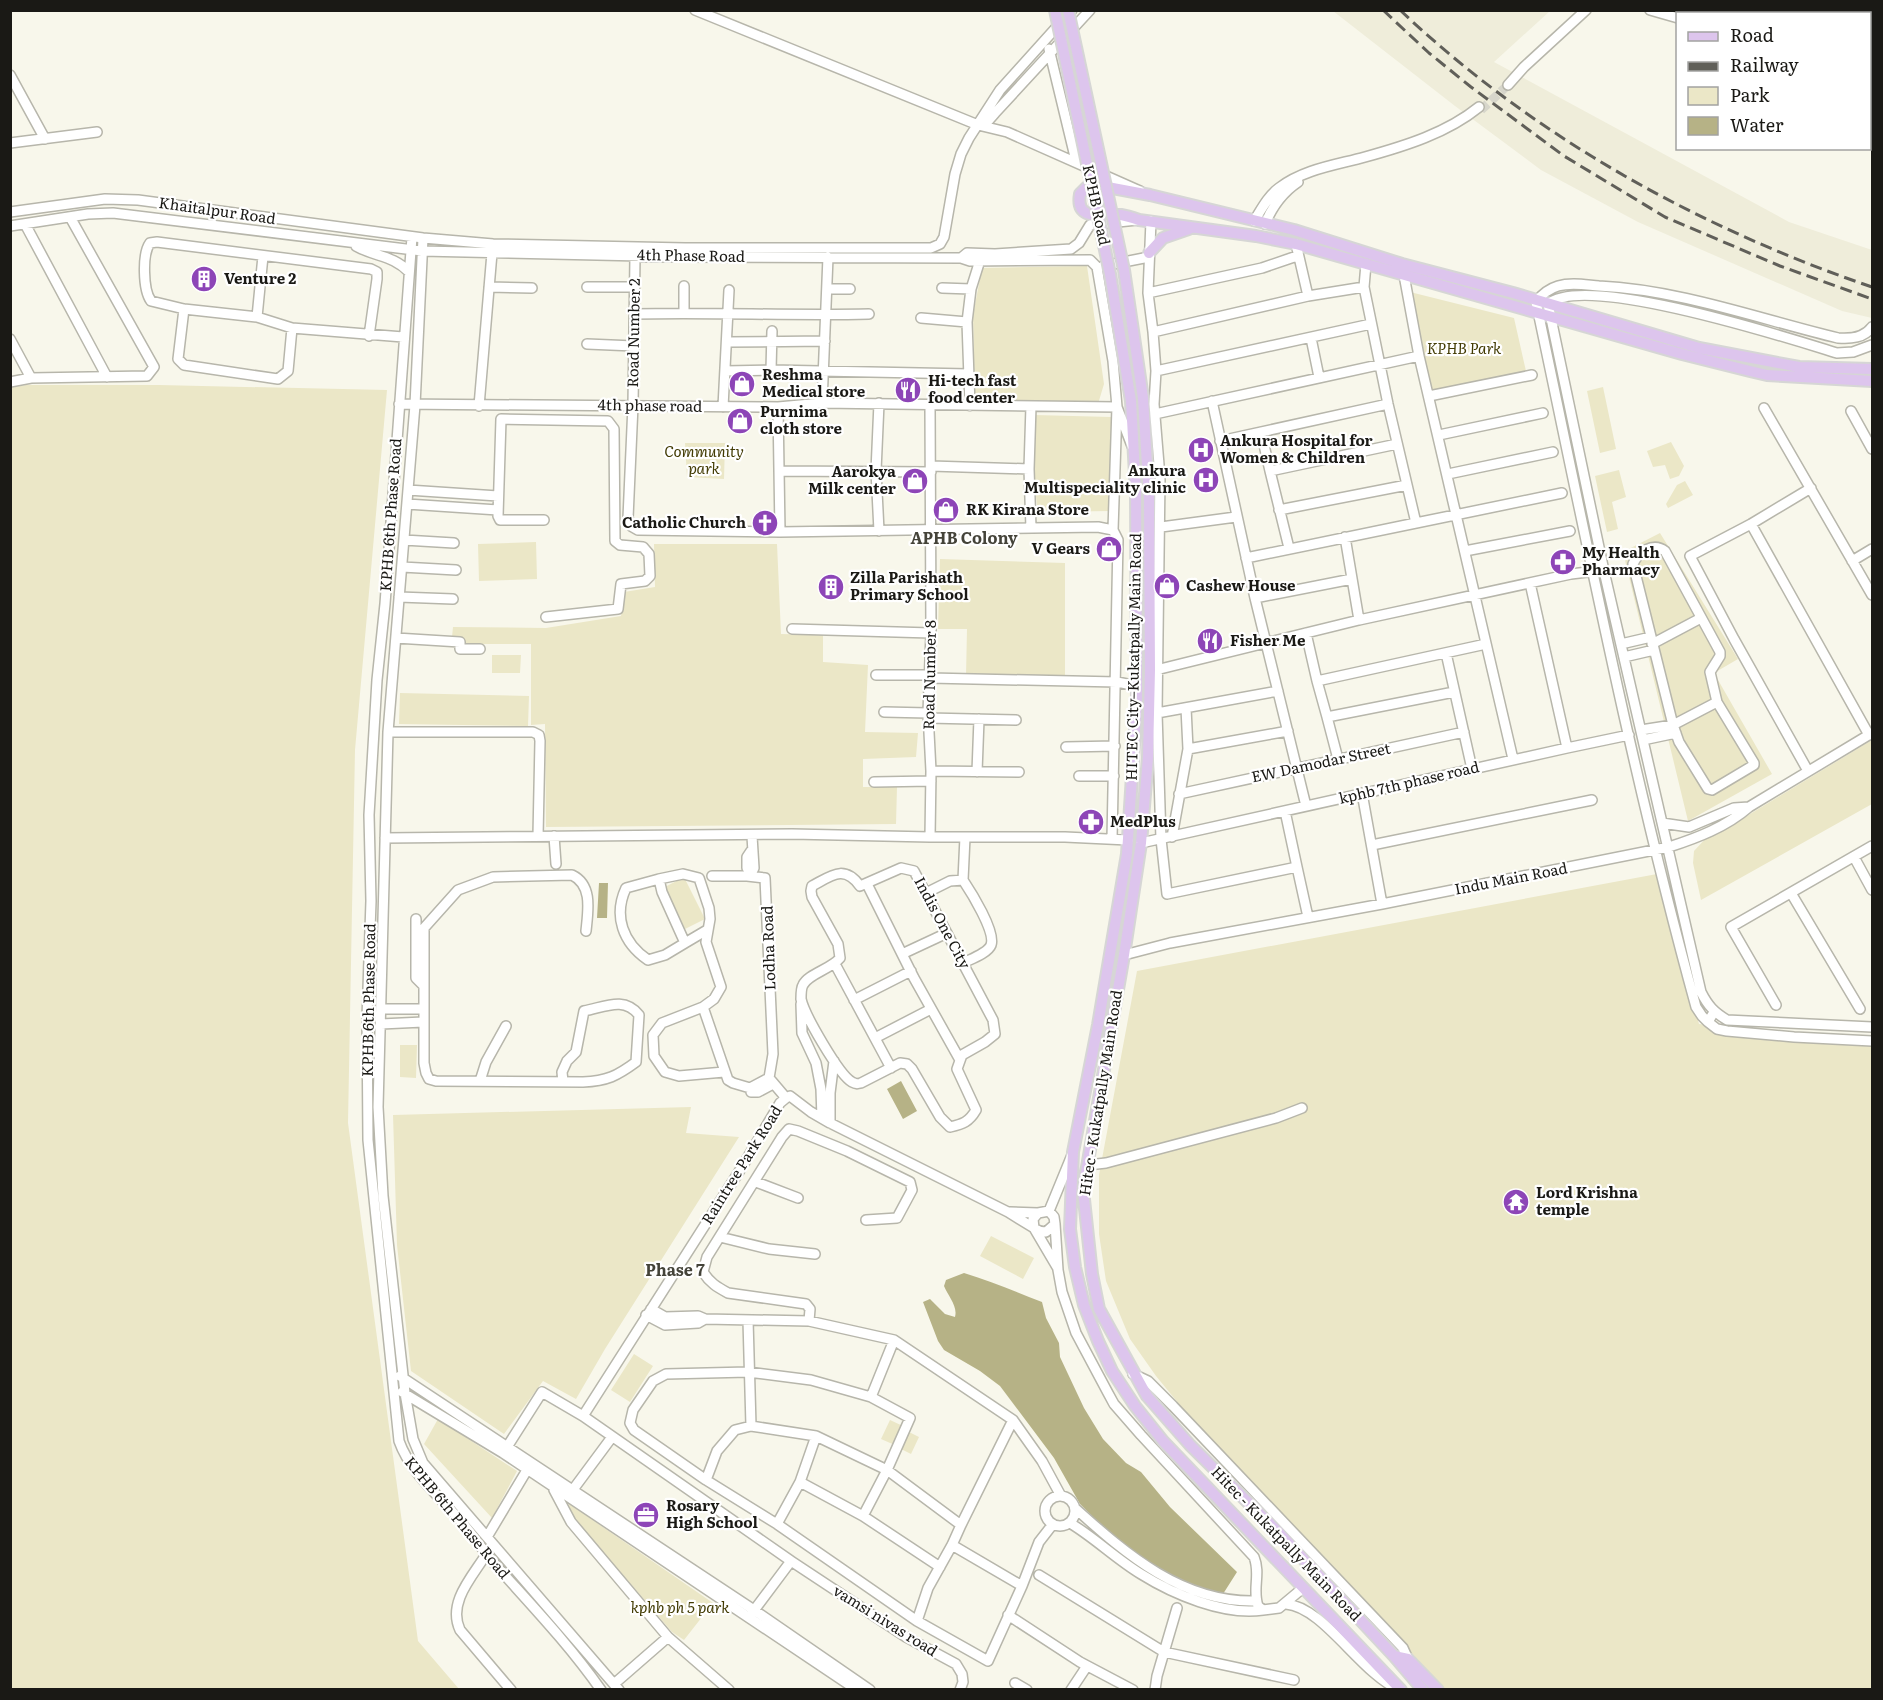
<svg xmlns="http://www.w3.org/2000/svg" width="1883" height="1700" font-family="Literata,serif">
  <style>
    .built { fill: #efedda }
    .green { fill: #ebe7c7 }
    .water { fill: #b6b286 }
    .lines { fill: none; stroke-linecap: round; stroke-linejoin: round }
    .minor-tunnel { stroke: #d7d6cb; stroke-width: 9; stroke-dasharray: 9 4.5; stroke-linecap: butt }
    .minor-casing { stroke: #b7b6ab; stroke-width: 12 }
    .major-casing { stroke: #d6d6d5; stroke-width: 14 }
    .minor { stroke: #fff; stroke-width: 9 }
    .major { stroke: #ddc5ed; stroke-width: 10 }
    .rail { stroke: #605f59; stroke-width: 3; stroke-dasharray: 12 6; stroke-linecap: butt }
    .major-bridge-casing { stroke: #d6d6d5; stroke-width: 14; stroke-linecap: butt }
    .major-bridge { stroke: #ddc5ed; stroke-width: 10 }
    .labels { text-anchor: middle; stroke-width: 4.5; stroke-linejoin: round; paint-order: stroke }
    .street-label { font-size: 15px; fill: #1a1915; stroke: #fff }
    .poi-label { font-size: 15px; font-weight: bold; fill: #1a1915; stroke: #fff; text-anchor: start }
    .park-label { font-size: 15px; font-style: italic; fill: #423b03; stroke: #fff }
    .neighbourhood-label { font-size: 16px; font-weight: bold; fill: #444339; stroke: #fff }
  </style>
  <rect width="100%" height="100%" fill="#f8f7eb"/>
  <!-- built -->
  <path class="built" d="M1333 11H1550L1494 62 1789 222 1872 250V318L1842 311 1638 222 1541 170 1455 106Z"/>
  <!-- green -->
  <path class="green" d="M1087 266 1104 384 1098 404 975 403 973 315 982 268Z
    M1406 291 1514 318 1528 380 1449 396 1434 401Z
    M26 385H159L387 390 355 750 348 1123 418 1641 459 1689H11L10 388Z
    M1603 387 1616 449 1600 453 1587 391Z
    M1035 415 1111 417 1112 511 1038 512 1035 489Z
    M1671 442 1684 466 1679 476 1670 479 1665 465 1653 467 1647 451Z
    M685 443H725L724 479 687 477Z
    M1619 470 1626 497 1612 502 1618 529 1607 532 1595 476Z
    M1685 481 1693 495 1668 508 1666 504 1677 485Z
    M1660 533 1738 659 1714 673 1772 774 1688 821 1623 552Z
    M536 542 537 579 479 581 478 544Z
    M654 544H777L781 634 823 635V662L868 665 865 732 918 733 916 757 863 759V787H897L896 824 546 827 545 724 531 725V644H464L463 638 452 637 453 627 546 628 621 616 624 592 655 587Z
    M940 559 1065 563V675L966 676 967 629H938Z
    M492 655H521L520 673H492Z
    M400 693 529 696 528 726 399 724Z
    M1872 740V804L1701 900 1693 863 1694 851 1707 837 1732 825Z
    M1657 874 1699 1024 1872 1040V1689H1439L1206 1437 1156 1376 1130 1339 1106 1281 1099 1234V1175L1137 971Z
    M684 877 705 919 685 929 665 887Z
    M400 1045H417L416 1078 400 1077Z
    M691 1107 686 1133 739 1137 605 1349 576 1399 543 1381 504 1434 411 1371 397 1245 393 1115Z
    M991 1236 1034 1258 1023 1279 980 1256Z
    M634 1354 653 1366 630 1402 611 1390Z
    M438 1419 517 1471 492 1518 424 1444Z
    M890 1420 905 1427 897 1446 881 1439Z
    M907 1431 919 1437 911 1454 899 1448Z
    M568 1503 713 1603 684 1640 672 1632 573 1517Z"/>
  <!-- water -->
  <path class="water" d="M599 883H608L607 918H597Z
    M901 1081 917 1111 903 1119 887 1089Z
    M964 1273C991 1281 1016 1292 1042 1302L1046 1318 1059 1343 1060 1357 1084 1408 1103 1439 1126 1463 1141 1472 1170 1507 1237 1572 1223 1594 1193 1586 1163 1572 1141 1558 1103 1527 1080 1504 1054 1458 1000 1386 980 1371 944 1350 938 1341 923 1302 930 1299 945 1314 955 1317C958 1306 948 1296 944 1286L946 1280Z"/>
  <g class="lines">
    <!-- minor-tunnel -->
    <path class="minor-tunnel" d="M1481 110 1508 85"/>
    <defs>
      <path id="minor" d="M695 10 978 125 1007 132 1140 191
        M1650 10 1678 18
        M1711 10 1734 14
        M1870 39 1872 40
        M1049 49 1076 161
        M1870 51 1872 53
        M10 75 45 139
        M1508 85 1524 67 1586 10
        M978 125 988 121 995 113 1090 10
        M10 143 97 132
        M10 212 105 199 138 200 423 238 493 244 685 248H931L940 244 944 237 955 174 961 154 969 138 1000 90 1072 10
        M1151 221 1148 293 1153 332 1156 371 1154 404 1160 477 1157 713 1161 839 1167 894 1297 867 1285 811
        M1254 221C1261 210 1268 196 1279 188 1304 169 1336 165 1365 157 1405 146 1447 133 1479 107
        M25 224 107 377
        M1265 224C1272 207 1283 192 1298 182
        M10 226 88 214 113 213 422 251 685 257 961 258 970 261 1090 260 1097 267 1113 361 1117 407 1132 446
        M412 237 385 604 377 680 369 815 371 901 367 1018 368 1140 399 1441C410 1472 438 1495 460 1520 474 1536 486 1555 500 1570 535 1609 571 1647 601 1690
        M423 238 415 405 388 732 378 1107 383 1196 405 1393 413 1439 423 1463 619 1690
        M356 246C375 257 393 255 409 272
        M635 256 633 405 628 518 631 526 638 530 780 532 1098 527 1113 530 1118 540 1112 839
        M961 258 967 253 995 254 1071 249 1079 243 1090 225 1137 220
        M1103 266 1149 257
        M1404 275 1419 356 1513 759
        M489 287 532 288
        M587 287H634
        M1364 287 1366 264
        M942 288 971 289
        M827 289H850
        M1148 293 1262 268 1297 256
        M184 309 178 359 184 365 278 379 288 371 292 328
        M684 313V286
        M634 314C713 312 791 316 869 314
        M257 317 263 256
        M921 318 967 322
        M1153 332 1308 296 1296 244
        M369 336 377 279V272L371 269 157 242 150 243C142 254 143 290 151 301L184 309 257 317 292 328 403 337
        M1311 338 1319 377
        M10 339 31 378
        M728 342 825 341
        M587 344 634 346
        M1872 345 1853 352 1837 353C1788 338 1585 272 1548 304L1604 571 1701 992C1708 1006 1714 1012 1727 1020L1872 1027
        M771 370 772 331
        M725 371 771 370 969 374
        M1156 371 1371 324
        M10 382 31 378 147 376 154 367 70 217
        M1429 396 1532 375
        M1212 401 1255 598 1352 579
        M822 403 828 257
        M879 403 876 471 879 531
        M399 404 778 407 822 403 1117 407 1113 530
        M479 406 492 253
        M930 406 931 633 928 713 931 771 930 837
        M970 406 967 322 971 289 981 257
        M723 407 729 290
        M778 407 780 532
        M1764 408 1872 595
        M1851 411 1872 449
        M1155 414 1419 356
        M1261 432 1270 471 1397 444
        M1439 435 1543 413
        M1220 441 1388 404
        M931 466 1029 469
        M779 471 931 472
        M1270 471 1289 548
        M1448 474 1553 452
        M408 490 498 496
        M407 504 498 510
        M1279 510 1407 485
        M544 520H500L498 516 501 419 608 421 614 429 615 541 620 545 643 547 649 554 650 576 645 581 621 584 618 609 546 617
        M1416 523 1562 493
        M1751 524 1869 735
        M1161 527 1236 517
        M1031 528 1029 469 1031 406
        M1345 537 1359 620
        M404 540 454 543
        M1465 551 1570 531
        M1246 558 1416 523 1388 404 1364 287 1308 296
        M1852 561 1872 549
        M402 567 456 570
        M399 597 453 599
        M1255 598 1306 806
        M792 629 931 633
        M1306 633 1317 681 1486 644
        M396 638 460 642V649H480
        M1621 644 1651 637
        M1652 644 1701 618
        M1446 653 1472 769
        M1624 657 1654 650
        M1156 670 1359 620 1571 574 1596 571
        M876 675H930
        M930 678 1117 682 1137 686
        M1317 681 1327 717 1454 692
        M884 712 928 713
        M1157 713 1278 691
        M1327 717 1338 759
        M928 718 1016 720
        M1641 730 1673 725 1633 564C1638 552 1653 542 1665 551L1720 652V656L1710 672 1717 702 1754 763V765L1712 790 1708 789 1679 742 1673 725 1717 702
        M388 732H533L539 735 540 741 538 836
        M1643 740 1676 733
        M1066 747 1115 746
        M1567 748 1629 735
        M1188 749 1288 731
        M931 771 1019 772
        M1808 771 1734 639 1690 556 1751 524 1811 488
        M977 772 979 719
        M1079 776H1114
        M874 782 931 781
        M1362 793 1382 904
        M1179 794 1464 732
        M1662 823 1689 827 1734 808 1749 807
        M554 836 556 864
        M1172 837 1188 749 1186 708
        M385 838 792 834 930 837H1065L1128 840
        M1141 843 1567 748 1530 583
        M1372 845 1592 800
        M1854 857 1872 890
        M1297 867 1308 917
        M901 868 914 871 993 1020 995 1034 985 1042 962 1055 957 1069 976 1110C969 1122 963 1124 950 1127L940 1117 912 1069 907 1064 900 1063 861 1083C857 1084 856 1084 852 1082 839 1075 804 1014 801 999 801 995 801 988 803 985 808 974 831 969 840 958L838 944 812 897 811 891 812 886C831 876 844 864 860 886Z
        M751 872 747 868V857L751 851
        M712 876H747L765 878 773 1054 769 1078 786 1098
        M750 876 754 868 752 836
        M659 879 626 888C613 916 623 943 648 960L665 955 685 943
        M963 880 965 837
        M867 884 914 978 960 1060
        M926 893 950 881 963 880C971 892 996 932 991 945 988 953 971 959 963 963
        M1791 893 1860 1009
        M416 919V978L423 985
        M707 930 685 943 662 892 659 879 683 874 699 878 709 908 710 919 706 942 721 987 714 999 703 1007 728 1080 733 1083 750 1088 769 1078
        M902 954 947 933
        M1124 955 1170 943 1382 904 1669 847C1697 838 1726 827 1749 807L1872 733
        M835 964 891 1068
        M854 1000 911 971
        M801 1004 802 1033 816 1063 821 1089 822 1118
        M1776 1005 1731 927 1872 846
        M703 1007 662 1023 653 1035 654 1056 665 1072 679 1076 724 1072
        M382 1009H423
        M1714 1012 1708 1022 1702 1016 1696 1007C1632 775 1586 538 1536 302 1542 294 1548 289 1558 286 1571 282 1586 285 1599 286 1681 290 1759 319 1838 338 1851 339 1864 338 1872 327
        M1708 1022 1717 1029 1727 1031 1794 1037 1872 1041
        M381 1024 423 1022
        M875 1038 931 1009
        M480 1081 486 1062 506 1026
        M563 1082 562 1072 567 1061 576 1052 584 1011C605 1007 624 996 639 1015L636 1062C617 1076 607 1081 583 1082L436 1081 429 1079 426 1073 424 1063V928L458 890 493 877 572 875C593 885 588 911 586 931
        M751 1092H758L773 1084
        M786 1098 790 1096 811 1112 830 1123 1008 1212 1034 1228C1038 1231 1041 1232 1046 1232L1055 1224 1054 1217 1049 1211 1038 1213 1033 1219 1034 1228 1057 1267
        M830 1123V1093L834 1061
        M1088 1165 1106 1163 1276 1118 1302 1108
        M756 1182 798 1198
        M1049 1211 1072 1155
        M1010 1212 1038 1213
        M1055 1224 1058 1270 1062 1292 1076 1333 1108 1393 1114 1404 1141 1435 1254 1557C1261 1574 1252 1589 1258 1606L1263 1610 1279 1608 1303 1588
        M720 1237 769 1249 815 1254
        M651 1309 665 1317 698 1316 705 1319
        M646 1315 665 1325 698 1323 705 1319 809 1321 894 1340 1013 1420 1042 1461 1061 1496
        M809 1321 810 1309 806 1304 728 1293C717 1287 710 1283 703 1272L707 1257 782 1137 789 1129 798 1131 847 1151 910 1182 912 1190 897 1218 866 1220
        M1133 1374 1148 1381 1173 1406 1403 1648 1408 1659
        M400 1376 754 1610 870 1690
        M402 1392 503 1453 857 1690
        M871 1397 894 1340
        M583 1416 742 1167 780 1103 786 1098
        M751 1426 816 1436 887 1470 910 1418 871 1397 811 1380 748 1372 666 1374 653 1381 633 1410 630 1423 634 1430 706 1480 777 1524 917 1621 988 1661 1022 1586 952 1545
        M507 1447 542 1392 583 1416 791 1561 752 1613
        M706 1480 717 1451 735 1430 751 1426 748 1320
        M800 1482 863 1516 940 1567
        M554 1490 571 1522 668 1637 729 1690
        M569 1495 612 1437
        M1045 1511a15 15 0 1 1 30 0a15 15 0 1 1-30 0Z
        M1076 1509C1127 1555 1183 1603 1256 1601
        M863 1516 887 1470 961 1525 1013 1420
        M1070 1523C1095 1538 1116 1559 1141 1574 1173 1594 1224 1616 1263 1610
        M777 1524 800 1482 816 1436
        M487 1537 527 1470
        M487 1553C473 1576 447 1602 460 1630L511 1690
        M791 1561 906 1637 956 1664 962 1674 963 1682 960 1690
        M1039 1575 1164 1652 1294 1680
        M1022 1586 1039 1542 1053 1524
        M1286 1604C1324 1607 1361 1674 1400 1690
        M1008 1615 1080 1662 1133 1690
        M917 1621 928 1588 952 1545 961 1525
        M1015 1683 1027 1690
        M614 1684 668 1637
        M1071 1690 1087 1666
        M1155 1690 1157 1676 1177 1608"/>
      <path id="major" d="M1149 253 1163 238 1189 229
        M1872 369 1799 367 1699 348 1513 293 1402 264 1294 230 1150 195 1102 186 1087 187 1080 194C1075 222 1102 214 1121 215 1127 216 1133 218 1139 220L1256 236 1296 244 1682 354 1750 371 1767 375 1872 381
        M1143 398 1149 499 1150 670 1148 757 1141 843 1124 955 1083 1190 1092 1274 1099 1309 1147 1396 1190 1445 1279 1533 1394 1656 1408 1659 1438 1690
        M1131 401 1136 493 1137 698 1127 854 1098 1025 1073 1152 1070 1229 1075 1267 1084 1305 1098 1341 1112 1371 1135 1406 1163 1441 1401 1690
        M1394 1656 1423 1690"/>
    </defs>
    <!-- minor casing -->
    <use href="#minor" class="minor-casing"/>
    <!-- major casing -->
    <use href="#major" class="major-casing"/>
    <!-- minor -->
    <use href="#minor" class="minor"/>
    <!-- major -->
    <use href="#major" class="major"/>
    <!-- rail -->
    <path class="rail" d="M1383 10 1429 53 1471 87 1564 156 1665 217 1780 266 1872 299
      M1400 10C1534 137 1699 228 1872 287"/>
    <defs>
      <path id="major-bridge" d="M1055 10 1110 274 1131 401
        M1068 10 1124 270 1143 398"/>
    </defs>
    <!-- major-bridge casing -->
    <use href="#major-bridge" class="major-bridge-casing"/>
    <!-- major-bridge -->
    <use href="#major-bridge" class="major-bridge"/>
  </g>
  <!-- icons -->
  <defs>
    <symbol id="building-disc" viewBox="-11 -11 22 22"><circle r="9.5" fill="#8d45b7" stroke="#fff"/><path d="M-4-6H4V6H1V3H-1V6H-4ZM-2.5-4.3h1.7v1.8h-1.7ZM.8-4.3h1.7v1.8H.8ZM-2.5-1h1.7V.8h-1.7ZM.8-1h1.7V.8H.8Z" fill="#fff"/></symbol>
    <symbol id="shop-disc" viewBox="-11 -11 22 22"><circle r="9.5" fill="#8d45b7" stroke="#fff"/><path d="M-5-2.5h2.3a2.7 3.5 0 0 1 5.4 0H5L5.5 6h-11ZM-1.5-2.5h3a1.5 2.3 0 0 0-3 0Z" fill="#fff"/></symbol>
    <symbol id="restaurant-disc" viewBox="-11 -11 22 22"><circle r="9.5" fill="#8d45b7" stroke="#fff"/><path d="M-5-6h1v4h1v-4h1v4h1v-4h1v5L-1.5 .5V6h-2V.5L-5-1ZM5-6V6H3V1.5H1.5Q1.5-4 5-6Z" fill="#fff"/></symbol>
    <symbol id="hospital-disc" viewBox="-11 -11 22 22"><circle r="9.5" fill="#8d45b7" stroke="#fff"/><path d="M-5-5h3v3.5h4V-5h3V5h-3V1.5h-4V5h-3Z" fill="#fff"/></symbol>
    <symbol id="church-disc" viewBox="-11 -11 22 22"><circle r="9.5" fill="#8d45b7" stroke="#fff"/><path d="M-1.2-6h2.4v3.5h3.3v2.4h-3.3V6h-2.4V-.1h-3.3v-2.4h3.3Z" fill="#fff"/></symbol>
    <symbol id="pharmacy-disc" viewBox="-11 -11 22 22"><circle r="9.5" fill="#8d45b7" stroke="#fff"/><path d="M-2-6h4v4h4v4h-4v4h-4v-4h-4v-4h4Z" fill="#fff"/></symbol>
    <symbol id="temple-disc" viewBox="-11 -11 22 22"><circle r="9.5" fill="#8d45b7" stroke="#fff"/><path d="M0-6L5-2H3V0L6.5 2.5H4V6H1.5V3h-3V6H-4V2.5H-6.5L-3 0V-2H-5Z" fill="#fff"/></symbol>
    <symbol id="office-disc" viewBox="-11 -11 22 22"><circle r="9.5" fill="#8d45b7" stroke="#fff"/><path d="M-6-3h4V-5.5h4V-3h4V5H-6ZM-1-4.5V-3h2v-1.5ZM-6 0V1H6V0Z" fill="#fff"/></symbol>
  </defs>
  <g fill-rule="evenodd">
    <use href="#building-disc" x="189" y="264" width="30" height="30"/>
    <use href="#shop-disc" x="727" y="369" width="30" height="30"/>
    <use href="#restaurant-disc" x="893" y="375" width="30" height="30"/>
    <use href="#shop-disc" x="725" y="406" width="30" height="30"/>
    <use href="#hospital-disc" x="1186" y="435" width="30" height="30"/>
    <use href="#hospital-disc" x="1191" y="465" width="30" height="30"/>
    <use href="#shop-disc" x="900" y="466" width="30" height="30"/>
    <use href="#shop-disc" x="931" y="495" width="30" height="30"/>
    <use href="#church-disc" x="750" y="508" width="30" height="30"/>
    <use href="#shop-disc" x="1094" y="534" width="30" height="30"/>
    <use href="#pharmacy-disc" x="1548" y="547" width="30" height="30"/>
    <use href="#shop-disc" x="1152" y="571" width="30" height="30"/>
    <use href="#building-disc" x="816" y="572" width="30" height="30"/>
    <use href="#restaurant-disc" x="1195" y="626" width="30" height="30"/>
    <use href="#pharmacy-disc" x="1076" y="807" width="30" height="30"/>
    <use href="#temple-disc" x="1501" y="1187" width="30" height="30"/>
    <use href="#office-disc" x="631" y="1500" width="30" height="30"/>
  </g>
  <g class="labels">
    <!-- street labels -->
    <g class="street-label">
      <text transform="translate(1096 205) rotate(78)" y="5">KPHB Road</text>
      <text transform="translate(217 211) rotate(8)" y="5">Khaitalpur Road</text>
      <text transform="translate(691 256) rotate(1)" y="5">4th Phase Road</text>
      <text transform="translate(634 333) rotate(-89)" y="5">Road Number 2</text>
      <text transform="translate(650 406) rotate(1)" y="5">4th phase road</text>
      <text transform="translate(391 515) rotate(-86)" y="5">KPHB 6th Phase Road</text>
      <text transform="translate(1134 657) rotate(-89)" y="5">HITEC City–Kukatpally Main Road</text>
      <text transform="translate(930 675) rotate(-89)" y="5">Road Number 8</text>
      <text transform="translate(1321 763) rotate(-12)" y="5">EW Damodar Street</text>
      <text transform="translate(1409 783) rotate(-13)" y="5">kphb 7th phase road</text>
      <text transform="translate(1511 879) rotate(-11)" y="5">Indu Main Road</text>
      <text transform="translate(942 923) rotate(62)" y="5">Indis One City</text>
      <text transform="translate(769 948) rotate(-92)" y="5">Lodha Road</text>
      <text transform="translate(369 1000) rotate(-89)" y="5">KPHB 6th Phase Road</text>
      <text transform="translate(1101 1093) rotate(-81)" y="5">Hitec - Kukatpally Main Road</text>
      <text transform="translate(742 1165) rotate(-58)" y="5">Raintree Park Road</text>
      <text transform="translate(457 1518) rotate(50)" y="5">KPHB 6th Phase Road</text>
      <text transform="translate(1286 1544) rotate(46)" y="5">Hitec - Kukatpally Main Road</text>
      <text transform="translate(885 1621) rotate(32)" y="5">vamsi nivas road</text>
    </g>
    <!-- poi labels -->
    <g class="poi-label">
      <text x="224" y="284">Venture 2</text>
      <text x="762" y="380">Reshma<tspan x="762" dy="17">Medical store</tspan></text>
      <text x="928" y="386">Hi-tech fast<tspan x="928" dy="17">food center</tspan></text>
      <text x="760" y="417">Purnima<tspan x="760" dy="17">cloth store</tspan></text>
      <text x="1220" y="446">Ankura Hospital for<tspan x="1220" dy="17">Women &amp; Children</tspan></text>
      <text x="1186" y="476" text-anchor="end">Ankura<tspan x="1186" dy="17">Multispeciality clinic</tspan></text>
      <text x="896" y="477" text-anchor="end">Aarokya<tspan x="896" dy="17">Milk center</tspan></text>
      <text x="966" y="515">RK Kirana Store</text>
      <text x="746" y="528" text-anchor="end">Catholic Church</text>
      <text x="1090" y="554" text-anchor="end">V Gears</text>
      <text x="1582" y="558">My Health<tspan x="1582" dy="17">Pharmacy</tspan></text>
      <text x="850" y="583">Zilla Parishath<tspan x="850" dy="17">Primary School</tspan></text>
      <text x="1186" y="591">Cashew House</text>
      <text x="1230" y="646">Fisher Me</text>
      <text x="1110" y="827">MedPlus</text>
      <text x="1536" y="1198">Lord Krishna<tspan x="1536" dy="17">temple</tspan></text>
      <text x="666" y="1511">Rosary<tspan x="666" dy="17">High School</tspan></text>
    </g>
    <!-- park labels -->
    <g class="park-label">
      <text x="1464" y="354">KPHB Park</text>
      <text x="704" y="457">Community<tspan x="704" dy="17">park</tspan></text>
      <text x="680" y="1613">kphb ph 5 park</text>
    </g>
    <!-- neighbourhood labels -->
    <g class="neighbourhood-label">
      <text x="964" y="544">APHB Colony</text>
      <text x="675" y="1276">Phase 7</text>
    </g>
  </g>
  <!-- border -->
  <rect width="1883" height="1700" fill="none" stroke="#1a1915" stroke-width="24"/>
  <!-- legend -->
  <rect x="1676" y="12" width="195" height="138" fill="#ffffff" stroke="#a3a3a1" stroke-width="1.5"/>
  <rect x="1688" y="32" width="30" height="9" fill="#ddc5ed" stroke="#a3a3a1" stroke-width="1.5"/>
  <text x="1730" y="42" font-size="18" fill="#1a1915">Road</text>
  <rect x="1688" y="62" width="30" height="9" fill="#605f59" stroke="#a3a3a1" stroke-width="1.5"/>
  <text x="1730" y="72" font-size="18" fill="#1a1915">Railway</text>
  <rect x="1688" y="87" width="30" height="18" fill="#ebe7c7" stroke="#a3a3a1" stroke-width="1.5"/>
  <text x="1730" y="102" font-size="18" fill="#1a1915">Park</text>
  <rect x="1688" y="117" width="30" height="18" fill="#b6b286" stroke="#a3a3a1" stroke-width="1.5"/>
  <text x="1730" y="132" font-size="18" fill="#1a1915">Water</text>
</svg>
